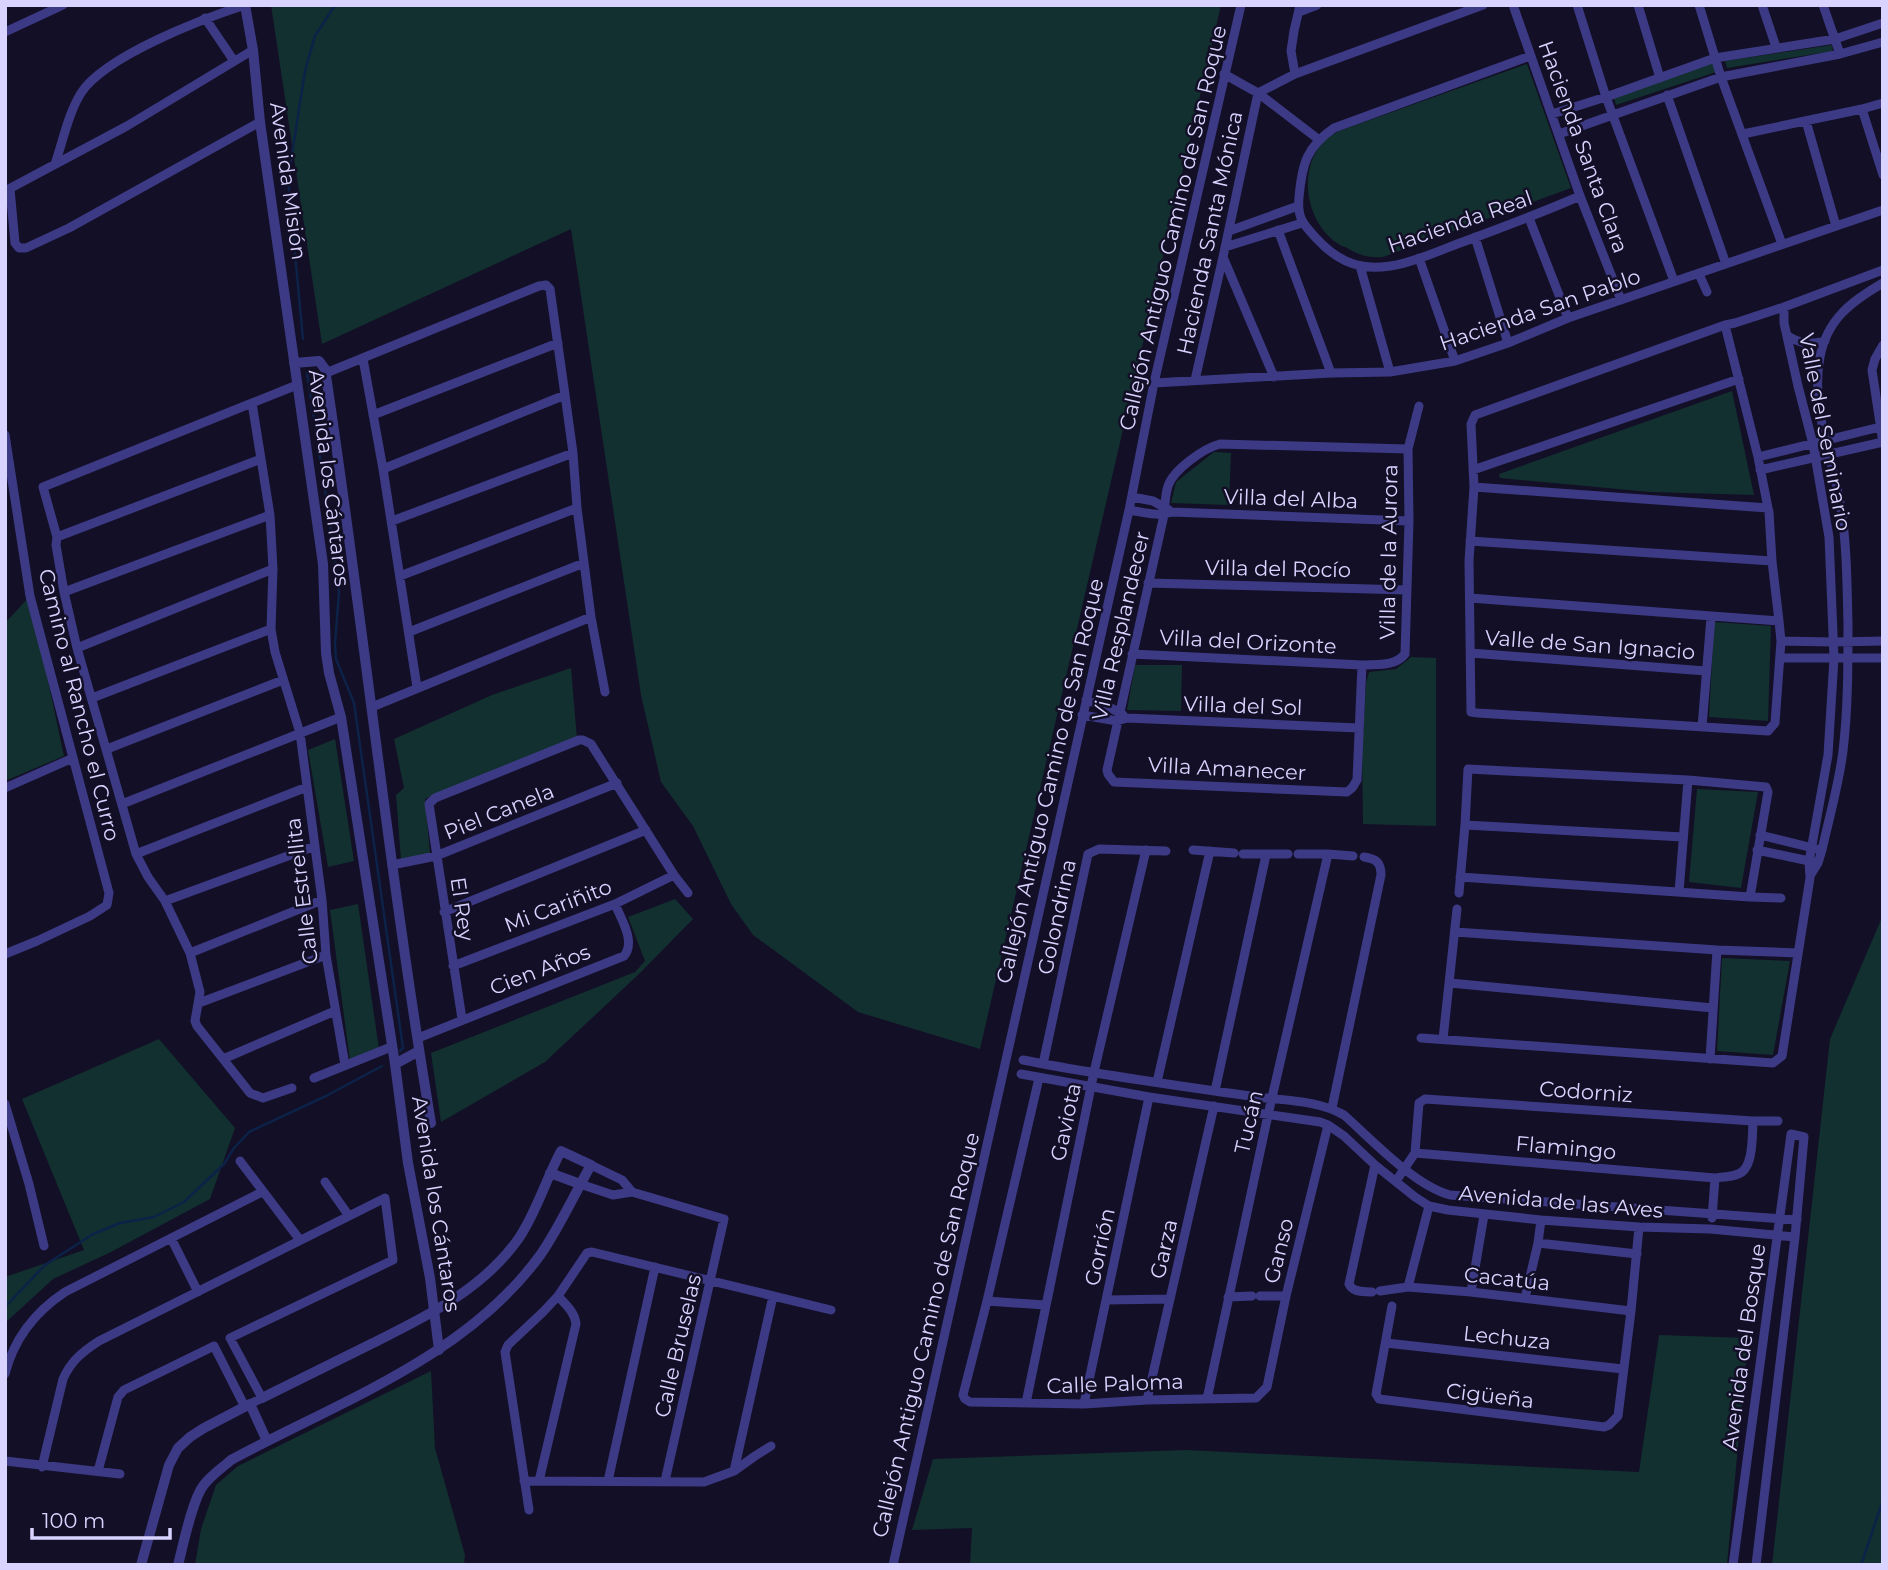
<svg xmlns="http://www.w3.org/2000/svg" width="1888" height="1570" font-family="Montserrat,sans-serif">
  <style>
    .green { fill: #12302f }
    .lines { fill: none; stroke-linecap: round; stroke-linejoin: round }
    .stream { stroke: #0c2248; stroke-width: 2.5 }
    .minor { stroke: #3d3a85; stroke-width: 9 }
    .tertiary { stroke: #3d3a85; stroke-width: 10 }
    .labels { text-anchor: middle; stroke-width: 5; stroke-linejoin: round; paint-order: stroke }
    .street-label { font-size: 21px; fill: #d9d4ff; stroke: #130f26 }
  </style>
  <rect width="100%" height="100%" fill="#130f26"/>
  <!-- green -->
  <path class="green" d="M271 5H1221L980 1049 858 1012 753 935 731 904 693 826 661 782 641 695 571 229 322 344Z
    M1832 45 1833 51 1727 68 1725 61Z
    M1713 63 1716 72 1616 105 1614 98Z
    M1527 64 1571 188 1383 257C1368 258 1359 255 1347 248 1341 245 1343 247 1337 243 1305 221 1297 168 1325 140 1329 136 1334 134 1339 131Z
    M1732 391 1754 495 1650 492 1500 478 1499 474Z
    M1214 452 1231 453 1229 505 1171 503 1176 482Z
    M30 596 64 756 5 781V623Z
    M1714 622 1771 626 1768 721 1709 717Z
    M1411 657 1436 658V826L1363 824 1362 753 1366 683 1369 672 1396 669Z
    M1135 665H1182L1181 711 1127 710Z
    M571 668 577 739 425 799 430 853 401 860 396 795 404 788 394 739 492 695Z
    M335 739 354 861 328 867 308 750Z
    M1697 789 1758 792 1741 888 1689 882Z
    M675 899 693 919 640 973 545 1062 441 1122 431 1053 635 972 645 961 628 917Z
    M358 904 379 1049 350 1061 330 910Z
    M1883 915V1565H1772L1830 1039Z
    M1722 958 1790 961 1773 1055 1717 1051Z
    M159 1039 235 1128 210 1199 111 1252 53 1279 5 1323V1277L84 1250 22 1099Z
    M1659 1335 1748 1338 1727 1565H970L972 1528 912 1530 933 1459 1186 1450 1639 1472Z
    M431 1371 435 1448 465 1555 464 1565H195L201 1529 216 1485 238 1466Z"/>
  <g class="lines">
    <!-- stream -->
    <path class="stream" d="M303 339 288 180 305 71 315 36 335 5
      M307 373 333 543 339 592 335 644 336 659 354 703 403 1048 400 1051
      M5 1307 45 1265 93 1234 120 1223 154 1217 184 1202 224 1164 234 1148 249 1132 326 1096 382 1066
      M1861 1565 1883 1500"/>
    <!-- minor -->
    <path class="minor" d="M1513 5 1580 196 1621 300
      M1577 5 1606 97 1674 281
      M1638 5 1660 78
      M1699 5 1721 77 1782 244
      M1762 5 1776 47
      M1823 5 1840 54
      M1299 12 1317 5
      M205 18 234 61
      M5 32 63 5
      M1530 56 1334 128C1306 147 1302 165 1299 197 1297 218 1303 224 1317 239 1329 252 1344 263 1362 266 1394 272 1430 254 1460 243 1501 228 1541 213 1580 196
      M1224 74 1258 93 1318 139
      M1295 74 1291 51 1294 31 1300 5
      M1667 95 1726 264
      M1862 109 1883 175
      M1552 114 1606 97 1715 58 1835 39 1883 23
      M1806 121 1836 226
      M1559 134 1721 77 1840 54 1883 42
      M1743 134 1862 109 1883 103
      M55 164C63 141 68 114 81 93 105 56 202 19 245 5
      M10 189 15 243 19 248H26L69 228 260 122
      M5 191 127 126 253 50
      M1529 218 1568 318
      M1278 230 1331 373
      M1229 231 1298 206
      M1475 237 1508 343
      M1225 247 1302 223
      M1223 257 1274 377
      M1419 258 1455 361
      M1360 266 1390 372
      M1699 274 1707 292
      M1788 336C1801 344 1810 345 1825 341
      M1883 345 1875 359 1872 370 1883 443
      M363 359 383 469 417 687
      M326 373 539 286 546 285 550 289 565 395
      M1195 380 1223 257 1258 93 1295 74 1483 5
      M1154 383 1331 373 1390 372 1455 361 1508 343 1568 318 1883 210
      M252 403 270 515 273 569 271 629 275 652 300 733 322 900 326 955 345 1065
      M373 415 558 343
      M5 435 30 596 109 893 107 905 90 916 37 941 5 954
      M1758 457 1880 427
      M383 469 565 395 573 453 577 508 591 617 605 692
      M1473 470 1739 379
      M1760 470 1883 442
      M1474 487 1471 424 1475 415 1725 325
      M1132 497 1153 501 1169 510
      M1768 508 1758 457 1725 325 1735 323 1784 307 1883 270
      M1129 510C1143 512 1157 517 1172 512L1409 521
      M392 521 573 453
      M57 537 43 487 297 385
      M1470 541 1772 561
      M273 569 77 648 136 854 148 877 165 901 190 953 200 992 195 1021 197 1026 250 1093 263 1098 292 1088
      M400 576 577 508
      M1148 583 1407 590
      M64 592 56 545 57 537 261 459
      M1470 598 1779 621 1772 561 1769 512 1768 508 1474 487 1469 561 1471 712 1478 713 1768 731 1775 723 1781 641 1779 621
      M409 632 584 563
      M1781 641 1833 642 1883 641
      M77 648 64 592 270 515
      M1471 653 1706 671
      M1132 654 1362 665C1378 664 1394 667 1405 654L1409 521 1408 449 1419 406
      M1780 658H1883
      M1362 665 1357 780 1352 788 1347 792 1114 782 1108 774 1107 770 1164 515C1165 506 1165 495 1168 486 1173 470 1204 448 1220 444L1408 449
      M92 698 271 629
      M1086 700 1111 708 1123 715
      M372 707 591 617
      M1082 715 1117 721 1127 718 1358 728
      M1702 727 1711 617
      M107 749 283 680
      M5 788 73 758
      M122 804 341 717
      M1465 825 1683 837
      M1760 835 1817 849
      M1193 850 1234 853
      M1757 850 1814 862
      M136 854 307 787
      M1243 854H1288
      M1298 854H1328L1353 856
      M392 865 436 856 617 783
      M1810 876 1818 863 1822 850C1829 818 1839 784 1843 751 1848 709 1848 667 1848 624 1847 586 1847 546 1841 508 1833 459 1810 407 1820 357 1827 319 1852 301 1883 283
      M1460 877 1750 897 1781 898
      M1679 892 1688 780
      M1459 893 1465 825 1468 769 1688 780 1766 787 1768 792 1750 897
      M165 901 315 846
      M444 912 646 830
      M1455 932 1717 950
      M190 953 322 900
      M453 966 615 904 674 875
      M1450 983 1713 1008
      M199 1003 326 955
      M462 1019 429 804 435 798 579 740H583L591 744 674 875 688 893
      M418 1038 624 956C636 942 621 919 615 904
      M1421 1038 1773 1063 1782 1056 1810 878 1809 862 1828 755 1834 658 1829 537 1813 444 1798 386 1784 323V307
      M1443 1039 1457 909
      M223 1059 335 1011
      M1710 1059 1717 950 1798 953
      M1023 1060C1098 1075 1174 1085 1250 1096 1281 1101 1316 1099 1344 1115 1371 1139 1415 1186 1450 1195L1797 1220
      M1043 1064 1088 854 1099 849 1166 851
      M1021 1074 1149 1097 1320 1122 1328 1125 1344 1136 1375 1165 1415 1197 1429 1206 1448 1210 1541 1220 1639 1227 1710 1229 1795 1237
      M314 1078 391 1047
      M1039 1078 987 1301 963 1395 965 1399 970 1402 1084 1404 1147 1400 1256 1398 1267 1387 1286 1296 1328 1125
      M1157 1082 1210 851
      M1215 1091 1266 855
      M5 1104 29 1184 44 1246
      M1332 1108 1381 875C1381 862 1376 859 1364 857
      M1415 1153 1715 1178C1722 1177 1731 1177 1738 1174 1754 1169 1752 1135 1753 1121
      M240 1161 300 1240
      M591 1165 622 1180 632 1192
      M1396 1181 1415 1153 1419 1103 1425 1099 1753 1121H1778
      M325 1182 349 1216
      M580 1184 613 1195 632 1192 724 1219 665 1481
      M1712 1218 1715 1178
      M171 1238 198 1292
      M1538 1243 1637 1254
      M1408 1287 1429 1206
      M1380 1291 1408 1287 1471 1292 1631 1311
      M1372 1292C1364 1291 1353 1293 1349 1284L1375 1165
      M1471 1292 1484 1215
      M1260 1296H1286
      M1228 1297 1252 1296
      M1525 1298 1538 1243 1541 1220
      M1107 1300 1170 1299
      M987 1301 1045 1305
      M1392 1306 1376 1394 1379 1399 1604 1427 1609 1425 1618 1416 1631 1311 1639 1227
      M1386 1343 1623 1369
      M5 1374C14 1338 35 1312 65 1292L262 1192
      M1207 1399 1268 1115 1328 854
      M1147 1400 1214 1106
      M1026 1403 1094 1072 1146 850
      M1084 1404 1149 1097
      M5 1461 120 1474
      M42 1467 63 1379C71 1361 82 1352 99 1341L385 1198 393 1260 230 1338 262 1398 250 1404
      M98 1471 118 1397 124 1390 214 1346 245 1407
      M734 1471 773 1296
      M524 1481 704 1482 734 1471 755 1456 771 1446
      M539 1481 576 1324C575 1312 565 1304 558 1296
      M608 1481 655 1267
      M529 1510 505 1352 508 1345 543 1312 558 1296 587 1253 592 1252 831 1310
      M893 1565 1129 510 1154 383 1241 5
      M1733 1565 1791 1134 1804 1137 1795 1237 1756 1565"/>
    <!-- tertiary -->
    <path class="tertiary" d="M245 5 253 50 260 122 323 564 326 653 329 673 341 717 395 1064 408 1163 430 1278 439 1350
      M294 363 319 361 325 369C363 620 389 873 431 1123
      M395 1064 419 1051
      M550 1173 580 1184
      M141 1565 169 1465 178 1448 190 1437 204 1428 250 1404 267 1441
      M178 1565C183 1546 192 1501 203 1486 210 1476 222 1468 231 1460 338 1402 467 1357 541 1254 560 1226 574 1195 591 1165L561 1151C546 1179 537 1211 519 1238 482 1291 423 1318 367 1346 332 1363 297 1381 262 1398"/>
  </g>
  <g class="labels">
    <!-- street labels -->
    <g class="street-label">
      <text transform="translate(1583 147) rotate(70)" y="7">Hacienda Santa Clara</text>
      <text transform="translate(288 181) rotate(82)" y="7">Avenida Misión</text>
      <text transform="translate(1460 222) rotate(-19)" y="7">Hacienda Real</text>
      <text transform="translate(1173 228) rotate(-77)" y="7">Callejón Antiguo Camino de San Roque</text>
      <text transform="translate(1210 233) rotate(-78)" y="7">Hacienda Santa Mónica</text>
      <text transform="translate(1540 310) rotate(-19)" y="7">Hacienda San Pablo</text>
      <text transform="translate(1825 432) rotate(79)" y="7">Valle del Seminario</text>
      <text transform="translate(329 478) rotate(83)" y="7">Avenida los Cántaros</text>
      <text transform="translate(1291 499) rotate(2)" y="7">Villa del Alba</text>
      <text transform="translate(1389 552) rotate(-89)" y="7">Villa de la Aurora</text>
      <text transform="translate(1278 569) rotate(1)" y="7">Villa del Rocío</text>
      <text transform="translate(1121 626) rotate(-77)" y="7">Villa Resplandecer</text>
      <text transform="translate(1248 642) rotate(3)" y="7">Villa del Orizonte</text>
      <text transform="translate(1590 645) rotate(4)" y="7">Valle de San Ignacio</text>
      <text transform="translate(79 705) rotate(76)" y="7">Camino al Rancho el Curro</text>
      <text transform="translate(1243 706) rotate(2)" y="7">Villa del Sol</text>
      <text transform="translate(1227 769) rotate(3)" y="7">Villa Amanecer</text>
      <text transform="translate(1050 781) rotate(-77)" y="7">Callejón Antiguo Camino de San Roque</text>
      <text transform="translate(499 812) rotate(-22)" y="7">Piel Canela</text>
      <text transform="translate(302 891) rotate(-97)" y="7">Calle Estrellita</text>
      <text transform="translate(558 906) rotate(-21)" y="7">Mi Cariñito</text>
      <text transform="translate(462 909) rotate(82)" y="7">El Rey</text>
      <text transform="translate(1057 917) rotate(-78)" y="7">Golondrina</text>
      <text transform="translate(540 970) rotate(-21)" y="7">Cien Años</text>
      <text transform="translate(1586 1092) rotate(4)" y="7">Codorniz</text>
      <text transform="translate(1066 1122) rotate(-78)" y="7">Gaviota</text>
      <text transform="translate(1249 1122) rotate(-77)" y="7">Tucán</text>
      <text transform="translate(1566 1148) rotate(5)" y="7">Flamingo</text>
      <text transform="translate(1561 1202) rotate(5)" y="7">Avenida de las Aves</text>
      <text transform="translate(436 1204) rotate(81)" y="7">Avenida los Cántaros</text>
      <text transform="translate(1100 1247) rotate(-78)" y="7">Gorrión</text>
      <text transform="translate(1164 1249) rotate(-77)" y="7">Garza</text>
      <text transform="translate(1279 1251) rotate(-76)" y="7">Ganso</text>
      <text transform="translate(1507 1279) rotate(6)" y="7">Cacatúa</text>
      <text transform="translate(926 1335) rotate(-77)" y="7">Callejón Antiguo Camino de San Roque</text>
      <text transform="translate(1507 1338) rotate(6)" y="7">Lechuza</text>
      <text transform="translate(678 1346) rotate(-77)" y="7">Calle Bruselas</text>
      <text transform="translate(1744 1347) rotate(-82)" y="7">Avenida del Bosque</text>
      <text transform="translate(1115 1384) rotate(-2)" y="7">Calle Paloma</text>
      <text transform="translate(1490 1396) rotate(7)" y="7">Cigüeña</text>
    </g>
  </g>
  <!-- border -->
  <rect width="1888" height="1570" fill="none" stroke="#d9d4ff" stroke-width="14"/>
  <!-- scale -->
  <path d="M32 1528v10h138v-10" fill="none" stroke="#d9d4ff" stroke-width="3.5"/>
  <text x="42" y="1528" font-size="21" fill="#d9d4ff" stroke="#130f26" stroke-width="5" paint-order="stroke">100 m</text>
</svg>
